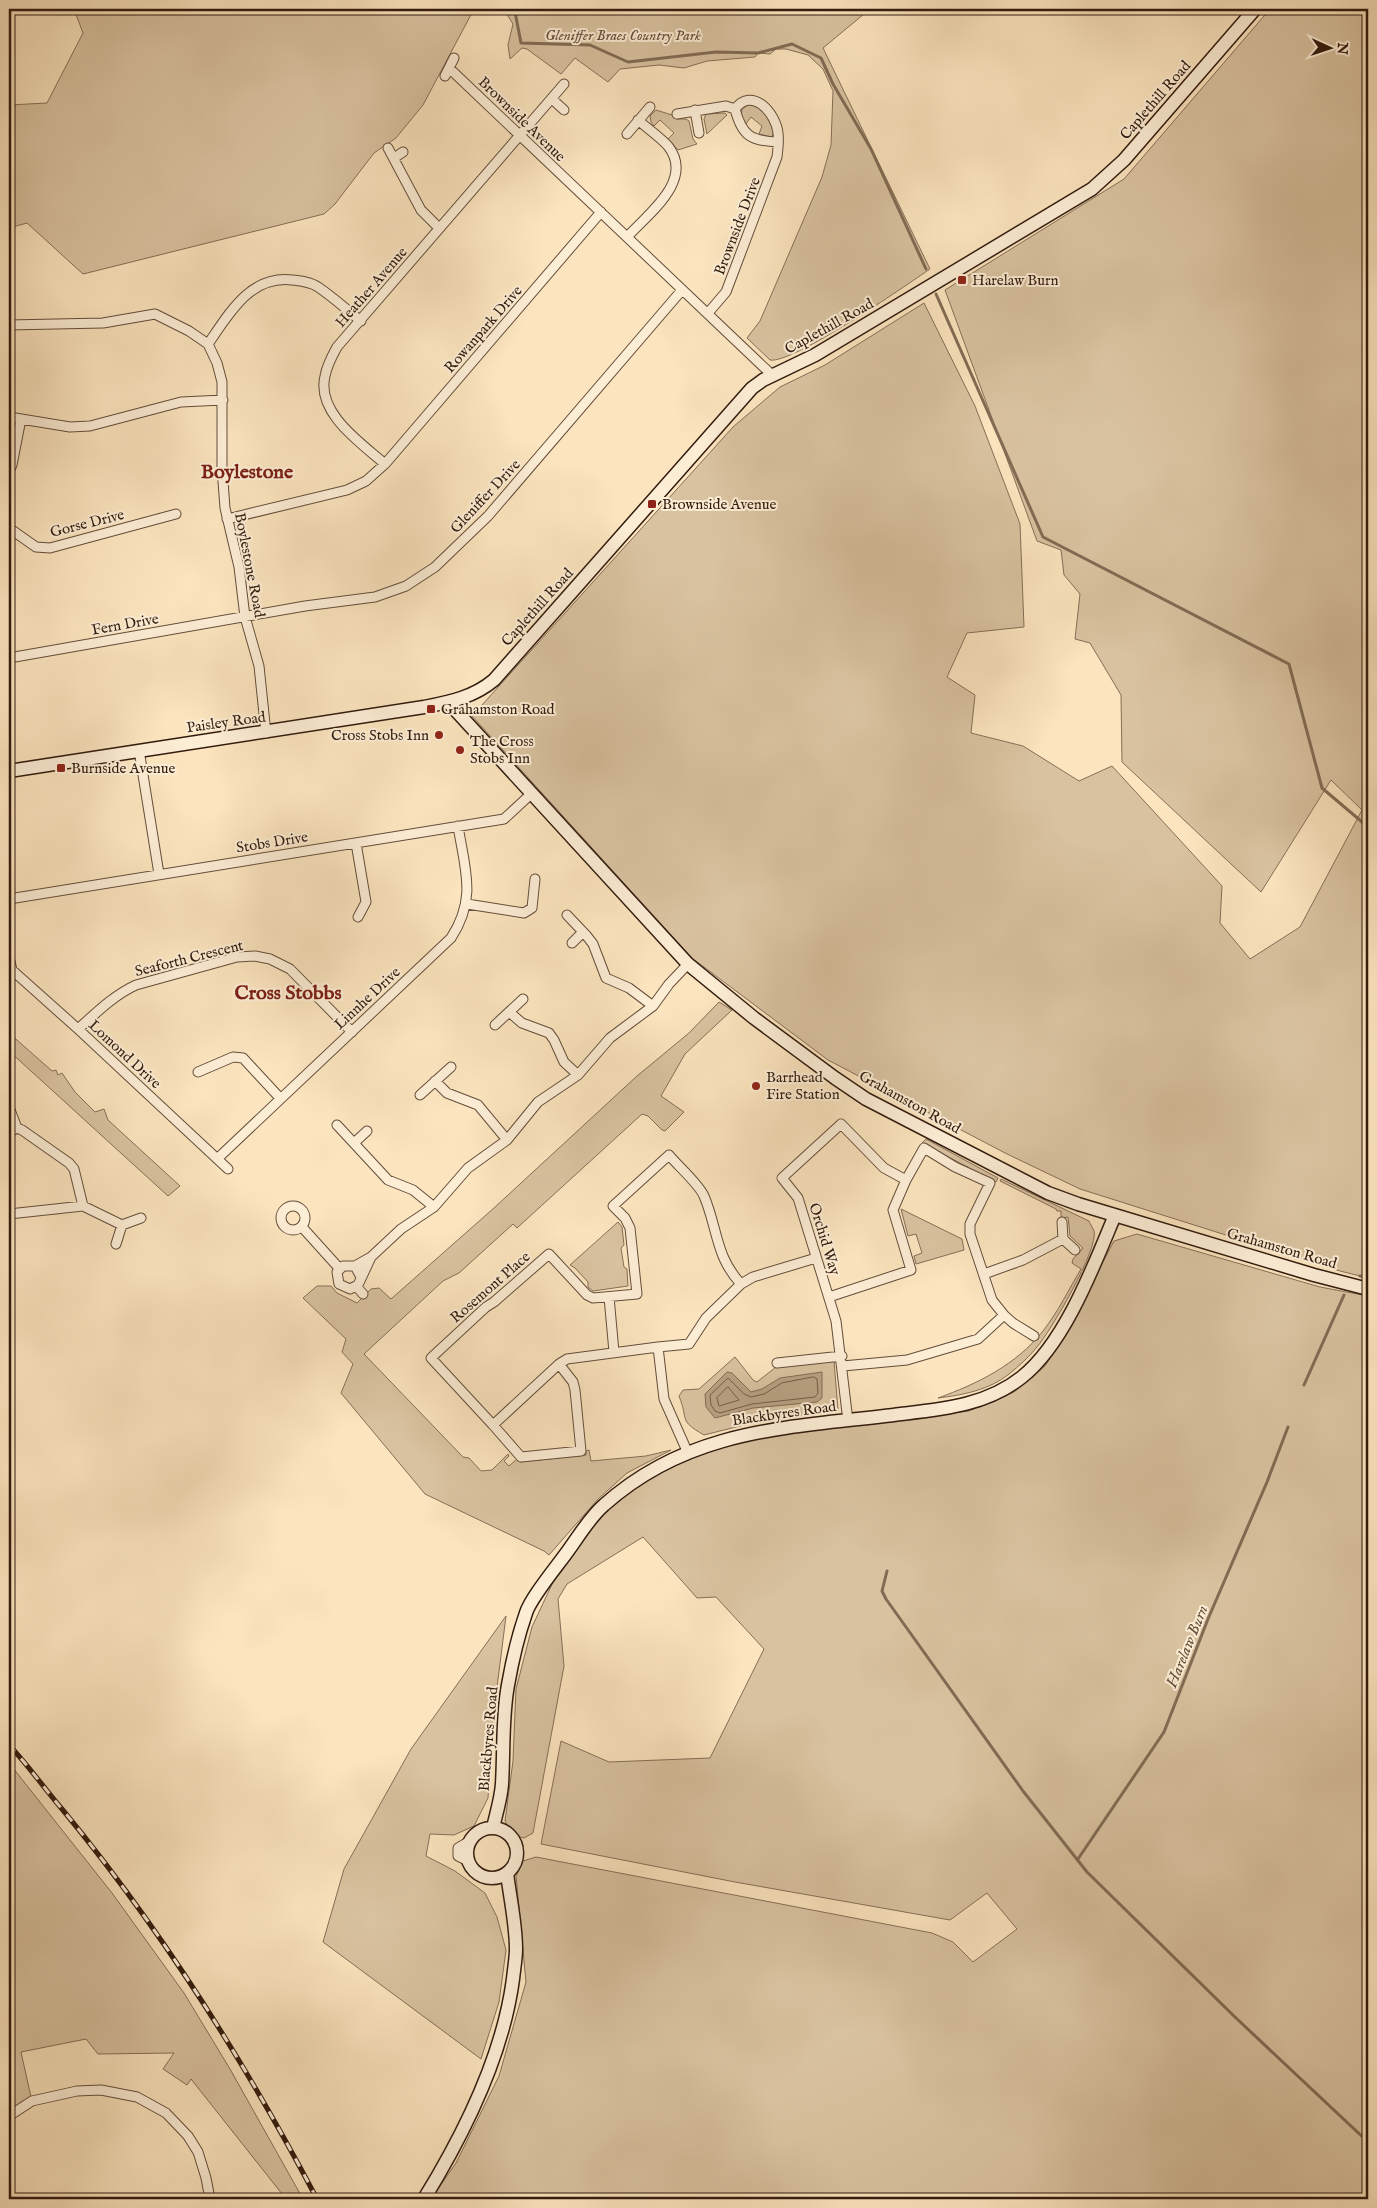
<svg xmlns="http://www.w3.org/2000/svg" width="1377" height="2208" font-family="'IM FELL English',serif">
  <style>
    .green { fill: #d9c2a0; stroke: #866e57 }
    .water { fill: #b7a082; stroke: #826b54 }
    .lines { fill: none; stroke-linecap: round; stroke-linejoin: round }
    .shore { stroke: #745e48; stroke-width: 1 }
    .stream { stroke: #826b54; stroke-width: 3 }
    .street-casing { stroke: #644d3a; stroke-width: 11 }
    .secondary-casing { stroke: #321b0e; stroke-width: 15 }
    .street { stroke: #fcedd5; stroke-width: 9 }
    .secondary { stroke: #fcedd5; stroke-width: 12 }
    .rail-casing { stroke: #321b0e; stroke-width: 5 }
    .rail { stroke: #fcedd5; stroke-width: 3; stroke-dasharray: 9; stroke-linecap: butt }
    .poi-dot { fill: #8f2418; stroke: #fcedd5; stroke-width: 2 }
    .labels { text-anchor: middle; stroke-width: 4; stroke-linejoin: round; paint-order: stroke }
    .park-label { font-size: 15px; font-style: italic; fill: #644d3a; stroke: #fcedd5 }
    .street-label { font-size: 15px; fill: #321b0e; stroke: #fcedd5 }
    .poi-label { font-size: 15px; fill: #321b0e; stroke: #fcedd5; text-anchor: start }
    .water-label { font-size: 16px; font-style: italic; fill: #67503c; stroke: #fcedd5 }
    .district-label { font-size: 20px; font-weight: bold; fill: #7a1f14; stroke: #fcedd5 }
  </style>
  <rect width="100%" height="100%" fill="#fbe4be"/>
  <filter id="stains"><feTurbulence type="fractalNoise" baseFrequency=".004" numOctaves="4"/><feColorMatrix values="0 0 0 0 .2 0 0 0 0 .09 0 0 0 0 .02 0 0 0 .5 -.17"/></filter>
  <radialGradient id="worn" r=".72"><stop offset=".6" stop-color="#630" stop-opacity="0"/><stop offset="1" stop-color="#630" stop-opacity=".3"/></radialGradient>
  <!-- green -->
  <path class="green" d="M74 9H474L423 105 396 138 374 153 335 204 324 214 83 274 27 223 9 228V105L47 103 83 33Z
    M500 9H870L823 48 930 269C905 286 793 364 770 360L747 338 760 321 822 177 831 145 833 91 823 69 808 55 786 49H776L770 54 758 53 755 57 707 61 684 68 659 65 620 69 608 82 575 58 561 74 527 49 522 48 510 59 508 45 513 24 506 13Z
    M1270 9H1368V1278L1340 1271 1080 1189 1005 1153 828 1060 692 958 472 716 733 427 780 387 825 365 924 303 975 406 1020 524 1024 627 967 633 947 677 975 695 971 733 1023 746 1079 781 1112 766 1222 886 1220 923 1250 959 1300 927 1362 810 1331 780 1261 892 1122 762 1121 695 1090 643 1075 639 1080 594 1064 575 1061 550 1037 541 945 290 1124 179Z
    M751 103C762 106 770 121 774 131L772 137 759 134 762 126 751 117 745 125 741 118 742 109Z
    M656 110 672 115 677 119H686L689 121 693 139 697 144 678 150 668 139 674 133 660 120 654 126 651 122 650 116Z
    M725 113 727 115 707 134 704 119 706 114Z
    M719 1002 732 1010 685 1054 661 1096 684 1112 665 1131 662 1130 648 1116 642 1114 517 1228 513 1224 459 1273 443 1281 364 1354 463 1457 469 1458 481 1471 492 1470 508 1454 509 1456 504 1461 509 1466 517 1459 520 1462 586 1455V1451L589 1450 591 1461 646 1456 671 1450 627 1473 598 1499 549 1555 544 1551 425 1494 341 1393 353 1364 342 1352 346 1339 303 1298 317 1286H331L337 1293 357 1303 371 1289 379 1288 391 1299 494 1208 637 1076 689 1033Z
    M9 1033 52 1071 56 1070 58 1075 62 1073 75 1092 95 1112 104 1109 108 1120 180 1186 168 1196 9 1051Z
    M926 1139 998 1178 996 1182 922 1143Z
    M1001 1179 1089 1221C1090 1224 1093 1228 1094 1231 1099 1249 1050 1332 1037 1347 1029 1357 1019 1366 1009 1374 989 1390 963 1395 938 1398 977 1384 1016 1365 1043 1331 1058 1312 1069 1289 1081 1269L1072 1263 1073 1259 1083 1248 1070 1236 1068 1217 1061 1218V1211H1057L1056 1209 1000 1181Z
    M901 1209 962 1239 964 1250 916 1264 914 1256 922 1253 916 1234 908 1236Z
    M618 1222 622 1227 624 1245 621 1248 624 1267 627 1269 628 1286 593 1291 588 1287V1282L575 1268 570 1265Z
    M1137 1234 1320 1287 1368 1296V2199H431L456 2163 499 2076 526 1982 516 1876 523 1861 536 1857 932 1933 953 1942 973 1962 1017 1929 987 1893 950 1920 735 1882 541 1844 561 1741 609 1762 710 1758 764 1649 716 1597 697 1598 643 1537 567 1584 558 1599 564 1666 533 1833 524 1838 512 1835 505 1821 513 1761 516 1689 532 1627 553 1582 585 1535 616 1501 663 1471 712 1447 778 1434 969 1411 1014 1392 1045 1366 1059 1345 1114 1241Z
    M735 1357 753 1380 757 1382 776 1367 834 1361 838 1410 764 1420 704 1435C678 1420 689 1421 679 1396L683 1390 699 1389Z
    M506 1616 493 1719 488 1798 474 1826 454 1835 430 1834 426 1856 455 1871 485 1893 497 1917 506 1950 499 2002 481 2059 323 1942 344 1869 411 1749Z
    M9 1763 112 1893 184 1993 230 2069 303 2199H286L191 2079 187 2085 163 2069 174 2053 98 2054 86 2039 21 2052 31 2097 9 2110V1814L13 1808 9 1804Z"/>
  <!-- water -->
  <path class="water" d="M727 1372 732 1373 751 1392 762 1389 780 1378 822 1372V1398L817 1402 753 1408 715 1418 706 1407 705 1394Z"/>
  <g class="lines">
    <!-- shore -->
    <path class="shore" d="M814 1377 817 1379 818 1393 815 1397 752 1404 720 1413 715 1411 711 1405 710 1395 728 1378 744 1394 751 1397 764 1394 782 1383Z
      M728 1387 739 1400 719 1406 717 1398Z"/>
    <!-- stream -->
    <path class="stream" d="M510 9 515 12 521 43 590 45 628 62 716 52 758 53 792 44 821 58 833 84 871 149 926 269
      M936 294 1043 537 1289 664 1322 788 1368 827
      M1360 1276 1368 1277
      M1304 1385 1344 1295
      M887 1571 882 1591 886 1599 1023 1791 1087 1872 1236 2018 1368 2142
      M1078 1859 1164 1732 1208 1619 1267 1482 1288 1427"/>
    <defs>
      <path id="street" d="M449 68 772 375
        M445 76 454 58
        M552 99 564 110
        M695 110 699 133
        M677 114 726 106 735 109
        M627 134 650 107
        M388 148 421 210 439 228
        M394 158 403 152
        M628 236C648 214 695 180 668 146 660 137 648 129 638 120
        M708 313 726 292 777 157C778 149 779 140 778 133 776 113 752 86 735 109 742 136 751 141 778 142
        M9 325 103 323 155 314 189 331 208 344 217 363 222 382V468L225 508 239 567 245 617 259 666 266 733
        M208 344C229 314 250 275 292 280 301 281 311 282 318 287 333 297 347 310 361 321
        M9 417 70 427 90 426 181 402 223 400
        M385 464C361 443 316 413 325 376 327 365 332 356 337 347L564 84
        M9 471 12 465 21 419
        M227 519 347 490 366 481 385 464 601 212
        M9 528 36 547 50 548 176 514
        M9 658 305 606 375 597 406 586 435 567 488 516 682 290
        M139 750 159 874
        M356 843 366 902 358 917
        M9 899 504 819 531 794
        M467 904 524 913 532 908 535 879
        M567 915 586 935 593 944 606 978 629 988 653 1006
        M572 943 583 932
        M9 957 12 970 78 1029 228 1169
        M509 1012 522 1023 549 1033 554 1040 564 1062 578 1075
        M495 1025 523 999
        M78 1029C96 1013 114 995 136 985L237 957 255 956 270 959 290 969 352 1032
        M198 1072 233 1057 243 1058 280 1098
        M435 1081 447 1093 478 1105 507 1140
        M420 1095 451 1067
        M10 1110 17 1128
        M337 1125 388 1180 413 1190 434 1207
        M9 1132 17 1128 22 1130 69 1163 74 1169 83 1206
        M354 1143 367 1131
        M217 1159 451 938C477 898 465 870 458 826
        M281 1218a12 12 0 1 1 24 0a12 12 0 1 1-24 0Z
        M9 1214 83 1206 122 1225 116 1244
        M1062 1222 1063 1239 1075 1250
        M122 1225 141 1218
        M302 1227 339 1268
        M371 1257 401 1229 434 1207 468 1168 507 1140 538 1102 578 1075 610 1038 653 1006 669 984 688 964
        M355 1266 371 1257 358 1285 350 1289 339 1284 337 1272 343 1266H355L361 1277
        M984 1274 1023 1260 1063 1239
        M741 1284 753 1277 816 1258
        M356 1286 363 1294
        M609 1297 614 1352
        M829 1297 911 1270 893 1210 906 1180
        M1004 1315 1013 1323 1034 1336
        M658 1347 689 1344 706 1318 741 1284C715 1256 718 1229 704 1196 699 1184 678 1166 669 1155L613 1206 625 1218 630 1228 637 1294 593 1298 587 1295 549 1254 494 1302 486 1307 431 1358 493 1425 559 1364 567 1359 658 1347 664 1399 687 1451
        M777 1363 842 1356
        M843 1366 907 1360 978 1339 1004 1315 992 1300 970 1234V1224L990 1183 955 1167 924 1148 906 1180 884 1168 841 1124 782 1178 798 1198 836 1321 848 1421
        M493 1425 521 1457 581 1451 575 1390 573 1382 559 1364
        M468 1861 458 1856V1848L470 1841
        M9 2116 32 2101 77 2091 101 2090 137 2097 166 2113 188 2136 198 2152 206 2178 210 2199"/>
      <path id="secondary" d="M448 702 688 964 754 1018 835 1078 866 1099 1048 1193 1078 1204 1314 1275 1368 1289
        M9 771 424 707C450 702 474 697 494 680L752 388 763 380 815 355 1092 189 1124 160 1255 9
        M467 1853a25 25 0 1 1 50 0a25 25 0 1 1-50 0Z
        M493 1828C496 1814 501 1799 502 1784 504 1752 502 1717 508 1685 512 1662 518 1636 526 1613 531 1597 559 1564 570 1548 580 1534 591 1516 604 1505 691 1427 792 1428 901 1414 944 1409 987 1405 1022 1377 1065 1343 1094 1265 1115 1215
        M424 2199C464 2134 503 2055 513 1979 514 1969 516 1958 516 1949 516 1924 510 1898 507 1873"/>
    </defs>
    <!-- street casing -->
    <use href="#street" class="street-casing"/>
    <!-- secondary casing -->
    <use href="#secondary" class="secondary-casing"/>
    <!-- street -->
    <use href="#street" class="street"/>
    <!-- secondary -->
    <use href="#secondary" class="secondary"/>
    <defs>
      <path id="rail" d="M9 1745C28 1765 44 1788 62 1809 161 1929 245 2062 317 2199"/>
    </defs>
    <!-- rail casing -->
    <use href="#rail" class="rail-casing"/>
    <!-- rail -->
    <use href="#rail" class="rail"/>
  </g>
  <!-- markers -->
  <g class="poi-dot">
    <rect x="957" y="275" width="10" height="10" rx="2.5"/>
    <rect x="647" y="499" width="10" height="10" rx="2.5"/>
    <rect x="426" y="704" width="10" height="10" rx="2.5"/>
    <circle cx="439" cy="735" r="5"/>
    <circle cx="460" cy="750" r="5"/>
    <rect x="56" y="763" width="10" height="10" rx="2.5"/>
    <circle cx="756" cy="1086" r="5"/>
  </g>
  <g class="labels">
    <!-- park labels -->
    <g class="park-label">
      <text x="623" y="40">Gleniffer Braes Country Park</text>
    </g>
    <!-- street labels -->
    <g class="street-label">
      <text transform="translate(1155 100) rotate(-49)" y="5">Caplethill Road</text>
      <text transform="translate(522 119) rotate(44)" y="5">Brownside Avenue</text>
      <text transform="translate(737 226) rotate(-69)" y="5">Brownside Drive</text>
      <text transform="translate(371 287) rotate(-49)" y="5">Heather Avenue</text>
      <text transform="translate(829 326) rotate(-29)" y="5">Caplethill Road</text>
      <text transform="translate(483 329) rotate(-49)" y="5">Rowanpark Drive</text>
      <text transform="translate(485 496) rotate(-47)" y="5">Gleniffer Drive</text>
      <text transform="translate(87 523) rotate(-14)" y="5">Gorse Drive</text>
      <text transform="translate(250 565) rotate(79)" y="5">Boylestone Road</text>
      <text transform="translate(537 607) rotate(-48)" y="5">Caplethill Road</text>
      <text transform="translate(125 624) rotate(-10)" y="5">Fern Drive</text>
      <text transform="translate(226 722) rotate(-8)" y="5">Paisley Road</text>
      <text transform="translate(272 842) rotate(-9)" y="5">Stobs Drive</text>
      <text transform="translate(189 958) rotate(-14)" y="5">Seaforth Crescent</text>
      <text transform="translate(367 998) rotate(-43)" y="5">Linnhe Drive</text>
      <text transform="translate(125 1054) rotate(43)" y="5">Lomond Drive</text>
      <text transform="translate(910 1102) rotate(29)" y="5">Grahamston Road</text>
      <text transform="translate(825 1239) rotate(73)" y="5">Orchid Way</text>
      <text transform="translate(1282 1248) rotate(16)" y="5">Grahamston Road</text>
      <text transform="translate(490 1287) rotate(-41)" y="5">Rosemont Place</text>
      <text transform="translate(784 1413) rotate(-8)" y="5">Blackbyres Road</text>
      <text transform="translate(488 1739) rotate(-85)" y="5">Blackbyres Road</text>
    </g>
    <!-- poi labels -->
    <g class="poi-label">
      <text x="972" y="285">Harelaw Burn</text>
      <text x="662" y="509">Brownside Avenue</text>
      <text x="441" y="714">Grahamston Road</text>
      <text x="429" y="740" text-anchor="end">Cross Stobs Inn</text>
      <text x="470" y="746">The Cross<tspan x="470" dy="17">Stobs Inn</tspan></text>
      <text x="71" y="773">Burnside Avenue</text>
      <text x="766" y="1082">Barrhead<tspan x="766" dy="17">Fire Station</tspan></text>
    </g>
    <!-- water labels -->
    <g class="water-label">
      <text transform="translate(1186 1646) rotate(-68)" y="6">Harelaw Burn</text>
    </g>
    <!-- district labels -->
    <g class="district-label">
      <text x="247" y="478">Boylestone</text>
      <text x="288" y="999">Cross Stobbs</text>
    </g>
  </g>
  <!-- margin -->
  <rect width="1377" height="2208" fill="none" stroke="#fbe4be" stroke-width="30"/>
  <rect x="10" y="10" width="1357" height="2188" fill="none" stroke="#321b0e" stroke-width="2.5"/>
  <rect x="15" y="15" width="1347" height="2178" fill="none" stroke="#321b0e"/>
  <!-- north arrow -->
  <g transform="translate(1330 48) rotate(93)" stroke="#fcedd5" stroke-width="4" paint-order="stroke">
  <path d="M0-4L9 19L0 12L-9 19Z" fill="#321b0e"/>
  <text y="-8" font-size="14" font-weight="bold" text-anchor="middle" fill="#321b0e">N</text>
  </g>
  <rect width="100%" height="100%" filter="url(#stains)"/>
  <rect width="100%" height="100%" fill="url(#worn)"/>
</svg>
